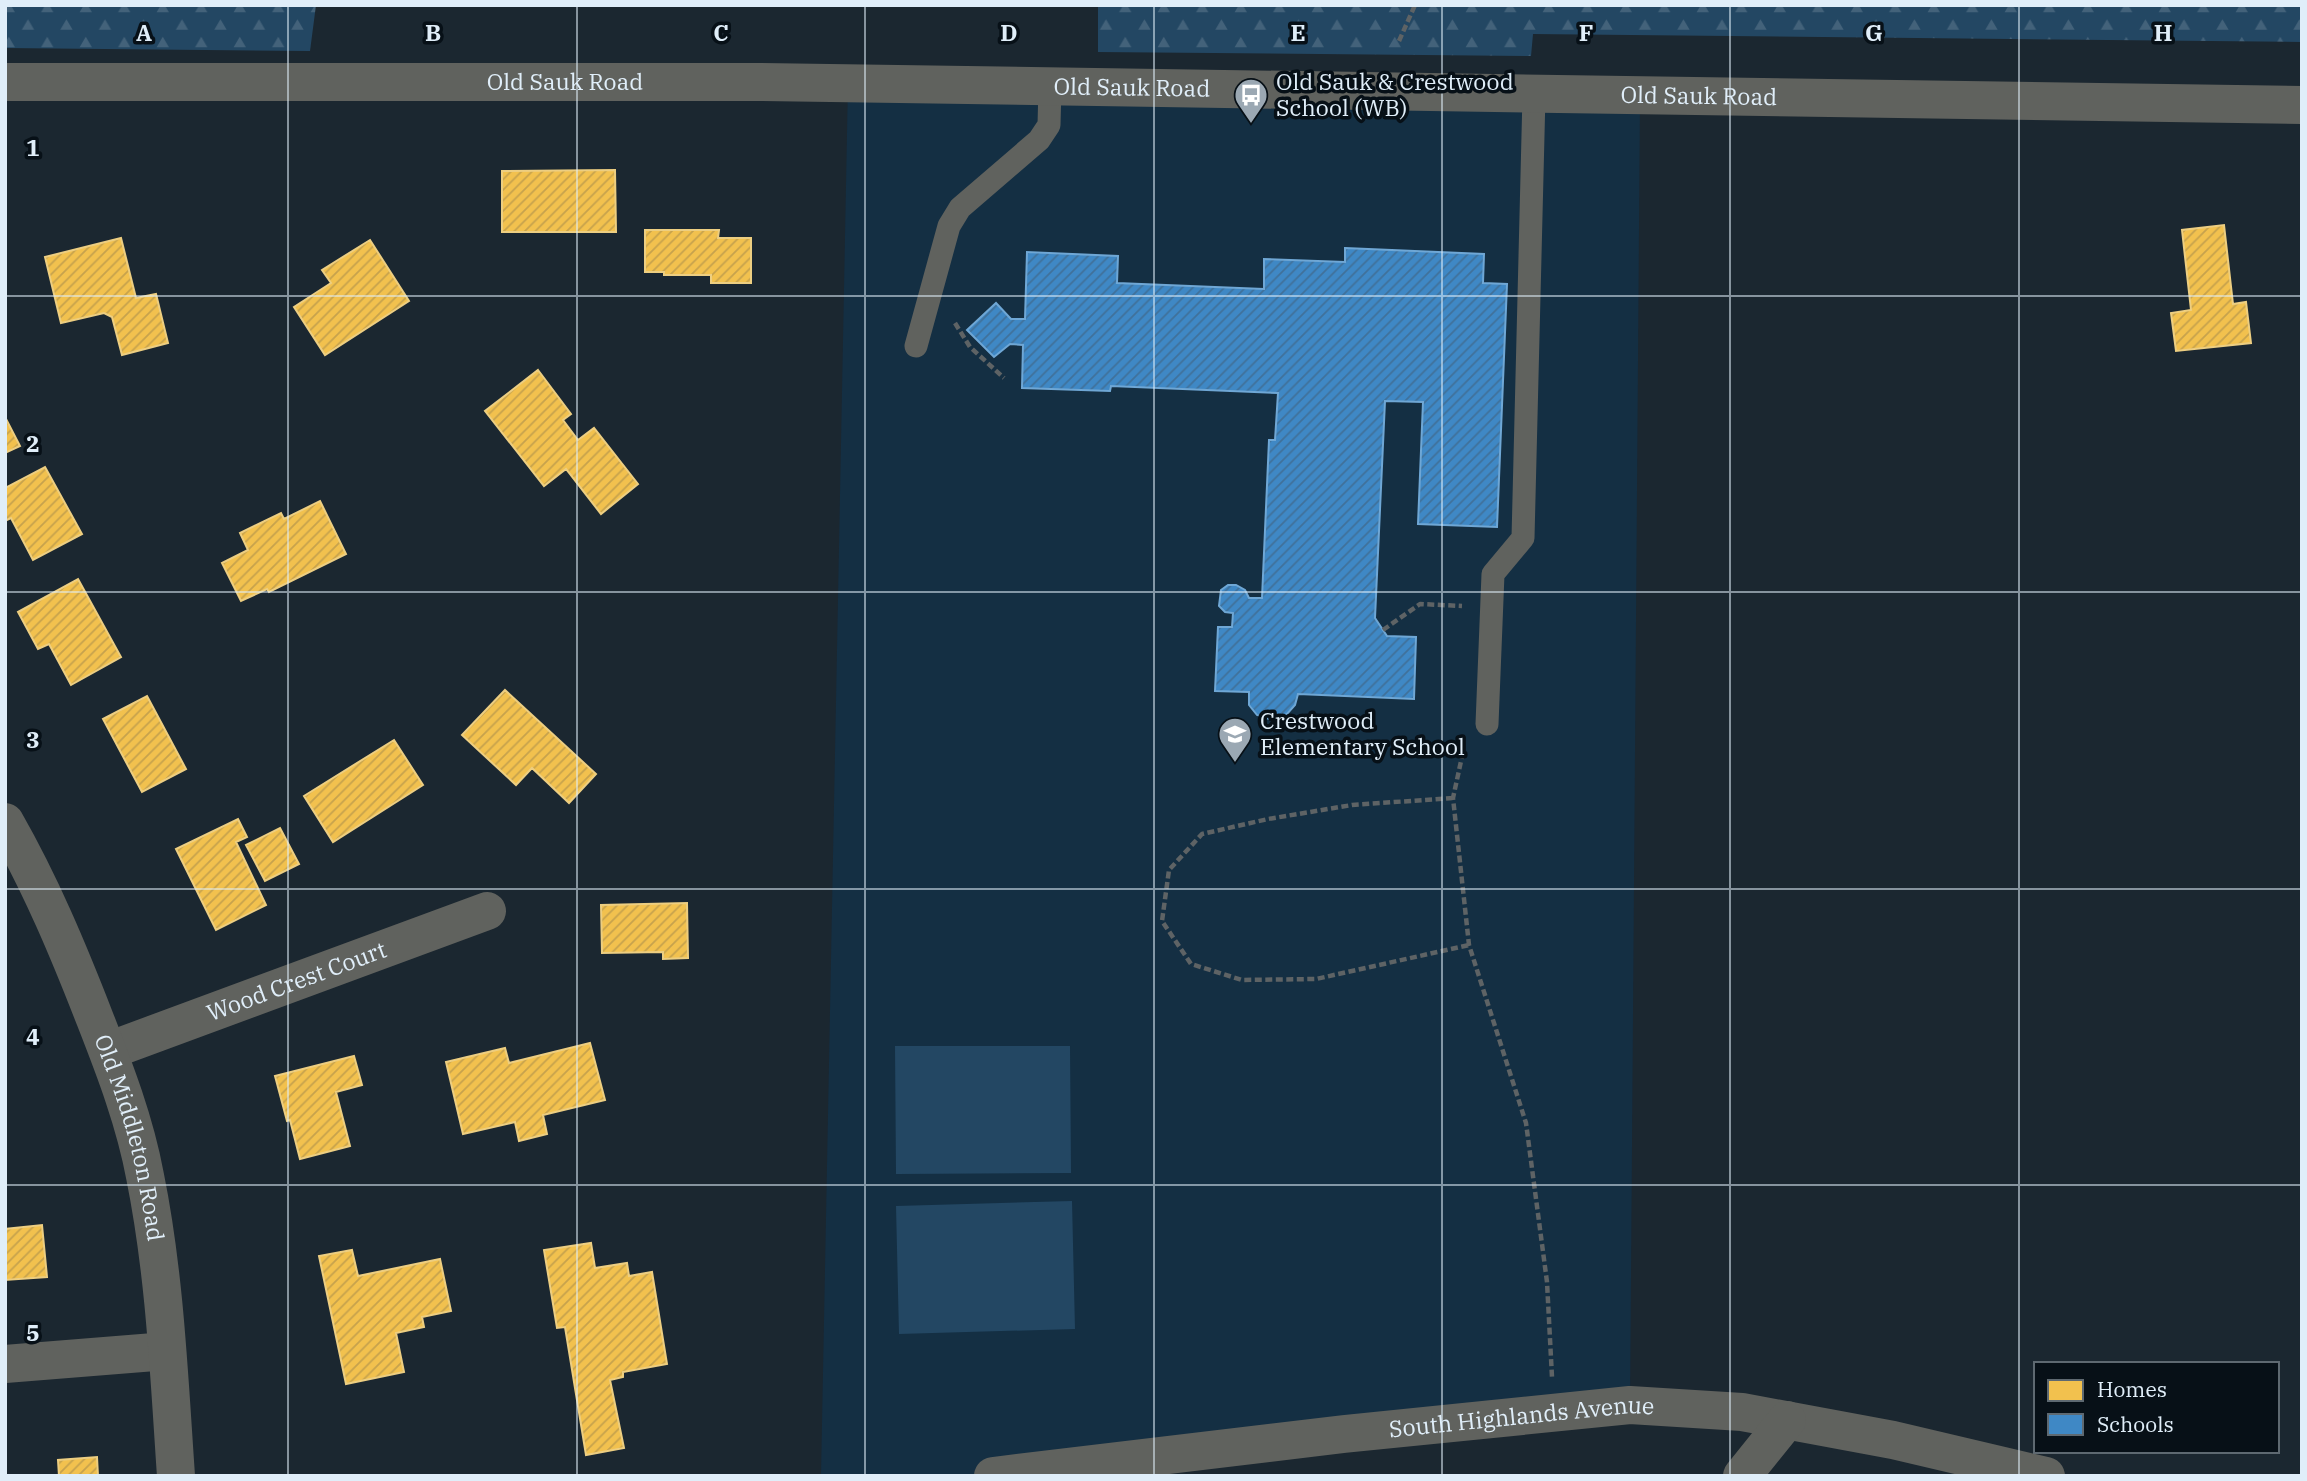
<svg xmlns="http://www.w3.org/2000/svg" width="2307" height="1481" font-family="'IBM Plex Serif',serif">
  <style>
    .built { fill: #142f43 }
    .forest { fill: url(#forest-firs) }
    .garden { fill: #234763 }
    .homes { fill: url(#homes-hatch); stroke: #edce81; stroke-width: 2 }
    .schools { fill: url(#schools-hatch); stroke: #6fa7d5; stroke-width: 2 }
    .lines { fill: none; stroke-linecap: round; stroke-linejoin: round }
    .path { stroke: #5e6365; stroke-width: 4.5; stroke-dasharray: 7 3.5; stroke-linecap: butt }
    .service { stroke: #60625e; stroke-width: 23 }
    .minor { stroke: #60625e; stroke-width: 38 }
    .tertiary { stroke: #60625e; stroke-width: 38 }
    .grid { fill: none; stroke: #e0eef9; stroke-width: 2; stroke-opacity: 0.55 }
    .labels { text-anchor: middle; stroke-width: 7; stroke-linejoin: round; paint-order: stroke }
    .street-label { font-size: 23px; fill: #e0eef9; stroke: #071017 }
    .poi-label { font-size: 23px; fill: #e0eef9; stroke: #071017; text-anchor: start }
    .grid-label { font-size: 23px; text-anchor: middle; font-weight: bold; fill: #e0eef9; stroke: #071017; stroke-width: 7; stroke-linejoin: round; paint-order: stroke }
  </style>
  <defs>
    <pattern id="forest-firs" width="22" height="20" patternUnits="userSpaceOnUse" patternTransform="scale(1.75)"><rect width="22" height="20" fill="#234763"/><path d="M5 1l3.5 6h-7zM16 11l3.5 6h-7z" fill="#43627a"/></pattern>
    <pattern id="homes-hatch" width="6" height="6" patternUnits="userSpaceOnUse" patternTransform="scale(1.75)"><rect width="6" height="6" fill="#f2c14e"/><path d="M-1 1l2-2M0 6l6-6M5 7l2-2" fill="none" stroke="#c6a24d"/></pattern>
    <pattern id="schools-hatch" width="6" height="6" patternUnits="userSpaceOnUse" patternTransform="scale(1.75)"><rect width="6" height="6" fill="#3f88c5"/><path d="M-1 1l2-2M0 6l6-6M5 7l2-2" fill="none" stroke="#40719a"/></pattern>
  </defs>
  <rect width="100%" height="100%" fill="#1b2730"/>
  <!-- built -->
  <path class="built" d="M848 83 1640 96 1630 1405 993 1476H821Z"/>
  <!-- forest -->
  <path class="forest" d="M5 5H316L310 51 5 48Z
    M1098 5H2302V42L1533 34 1531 56 1098 52Z"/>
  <!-- garden -->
  <path class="garden" d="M895 1046H1070L1071 1173 896 1174Z
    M1072 1201 1075 1329 899 1334 896 1206Z"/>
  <!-- homes -->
  <path class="homes" d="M615 170 616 232H502V171Z
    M2224 225 2233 304 2246 302 2251 343 2176 351 2171 313 2191 310 2182 230Z
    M645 230H719L718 238H751V283H711V275H664V272H645Z
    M121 238 136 298 156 294 168 343 122 355 112 317 104 313 61 323 45 257Z
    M370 240 409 301 325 355 294 307 331 283 322 270Z
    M538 370 571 414 563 420 578 440 594 428 638 484 601 514 566 469 544 486 485 411Z
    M5 417 20 446 5 453Z
    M45 467 82 534 33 560 11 518 5 521V488Z
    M320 501 346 554 269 592 267 589 241 601 222 563 248 550 240 533 281 513 284 519Z
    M78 579 121 657 71 685 49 644 38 649 18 612Z
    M505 690 596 774 569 803 532 768 516 785 462 735Z
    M147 696 186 769 142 792 103 719Z
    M394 740 423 785 333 842 304 796Z
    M238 819 247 837 236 842 266 905 216 930 176 849Z
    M280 828 299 864 265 881 246 845Z
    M687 903 688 958 663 959V952L602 953 601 905Z
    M590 1043 605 1100 543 1115 547 1134 519 1141 515 1122 463 1134 446 1062 505 1048 509 1063Z
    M354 1056 362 1085 336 1092 350 1146 300 1159 290 1120 287 1121 275 1076Z
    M42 1225 47 1277 5 1280V1229Z
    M591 1243 595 1268 627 1263 629 1276 652 1272 667 1364 623 1372V1377L610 1380 624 1448 586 1455 565 1327 557 1328 544 1250Z
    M352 1250 358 1276 440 1259 451 1311 422 1317 424 1327 396 1333 404 1372 346 1384 319 1256Z
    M97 1457 98 1476H59L58 1460Z"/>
  <!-- schools -->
  <path class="schools" d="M1345 248 1484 254 1483 283 1507 284 1497 527 1418 524 1423 402 1385 401 1375 618 1387 636 1416 637 1414 699 1298 694 1295 705 1287 714 1279 718 1269 719 1257 715 1249 705V692L1215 691 1218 627H1232L1233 613 1225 612 1219 606 1221 590 1228 585H1236L1245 590 1249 598H1262L1269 440H1275L1278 393 1111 386 1110 391 1022 388 1023 345 1010 344 994 357 967 330 996 303 1011 319H1025L1027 252 1118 256 1117 283 1264 289V259L1345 262Z"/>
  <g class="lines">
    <!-- path -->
    <path class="path" d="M1399 41 1415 5
      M955 323 970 347 1004 378
      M1383 630 1420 604 1462 606
      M1463 752 1453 798 1469 945 1526 1123 1547 1282 1552 1377
      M1453 798 1352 805 1268 819 1202 834 1169 870 1162 921 1191 964 1242 980 1316 979 1469 945"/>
    <!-- service -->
    <path class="service" d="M916 346 949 226 960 208 1039 140 1049 125 1050 86
      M1487 724 1493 574 1523 538 1534 95"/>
    <!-- minor -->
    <g class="minor">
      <path id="s1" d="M108 1051 487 911"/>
      <path d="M5 1364 167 1351"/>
      <path id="s2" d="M993 1476 1344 1434 1630 1405 1742 1412 1893 1440 2046 1476"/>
      <path d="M1742 1476 1787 1420"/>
    </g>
    <!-- tertiary -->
    <g class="tertiary">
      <path id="s3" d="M5 82H759L2302 105"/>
      <path id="s4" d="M5 822C41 885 69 952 95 1019 115 1070 135 1122 145 1176 165 1275 169 1375 176 1476"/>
    </g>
  </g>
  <!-- grid -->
  <path class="grid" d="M288 5V1476M577 5V1476M865 5V1476M1154 5V1476M1442 5V1476M1730 5V1476M2019 5V1476M5 296H2302M5 592H2302M5 889H2302M5 1185H2302"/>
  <!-- icons -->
  <defs>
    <symbol id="bus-pin" viewBox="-11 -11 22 30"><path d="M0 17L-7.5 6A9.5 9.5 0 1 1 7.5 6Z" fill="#9ba8b3" stroke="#071017"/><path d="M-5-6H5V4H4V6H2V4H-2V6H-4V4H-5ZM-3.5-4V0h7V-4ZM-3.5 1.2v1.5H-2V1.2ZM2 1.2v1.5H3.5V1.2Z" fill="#fff"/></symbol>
    <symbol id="school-pin" viewBox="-11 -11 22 30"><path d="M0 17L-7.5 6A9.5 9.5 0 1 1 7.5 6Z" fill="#9ba8b3" stroke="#071017"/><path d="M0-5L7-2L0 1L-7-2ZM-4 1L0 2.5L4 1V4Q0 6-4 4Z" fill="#fff"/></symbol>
  </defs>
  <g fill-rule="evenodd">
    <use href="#bus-pin" x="1232" y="76" width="38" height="52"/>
    <use href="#school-pin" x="1216" y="715" width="38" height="52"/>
  </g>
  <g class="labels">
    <!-- street labels -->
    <g class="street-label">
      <text dy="8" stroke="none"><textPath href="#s3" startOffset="560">Old Sauk Road</textPath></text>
      <text dy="8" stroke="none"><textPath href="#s3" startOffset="1127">Old Sauk Road</textPath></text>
      <text dy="8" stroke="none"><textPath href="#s3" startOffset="1694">Old Sauk Road</textPath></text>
      <text dy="8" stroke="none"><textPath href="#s1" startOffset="201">Wood Crest Court</textPath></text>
      <text dy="8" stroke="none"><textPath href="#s4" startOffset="341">Old Middleton Road</textPath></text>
      <text dy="8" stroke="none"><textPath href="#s2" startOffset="532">South Highlands Avenue</textPath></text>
    </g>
    <!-- poi labels -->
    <g class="poi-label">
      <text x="1276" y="90">Old Sauk &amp; Crestwood<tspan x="1276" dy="26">School (WB)</tspan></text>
      <text x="1260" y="729">Crestwood<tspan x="1260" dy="26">Elementary School</tspan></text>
    </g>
  </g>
  <g class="grid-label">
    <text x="144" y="41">A</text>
    <text x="433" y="41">B</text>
    <text x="721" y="41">C</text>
    <text x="1009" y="41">D</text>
    <text x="1298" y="41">E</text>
    <text x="1586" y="41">F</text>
    <text x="1874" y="41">G</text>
    <text x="2163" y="41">H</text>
    <text x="33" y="156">1</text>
    <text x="33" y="452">2</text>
    <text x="33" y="748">3</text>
    <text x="33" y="1045">4</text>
    <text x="33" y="1341">5</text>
  </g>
  <!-- border -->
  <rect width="2307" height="1481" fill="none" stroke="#e0eef9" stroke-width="14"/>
  <!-- legend -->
  <rect x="2034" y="1362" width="245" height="91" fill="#071017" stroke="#5e6971" stroke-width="2"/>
  <rect x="2048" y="1380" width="35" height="21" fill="#f2c14e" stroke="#5e6971" stroke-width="2"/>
  <text x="2097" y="1397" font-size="21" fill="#e0eef9">Homes</text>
  <rect x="2048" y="1414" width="35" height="21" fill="#3f88c5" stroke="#5e6971" stroke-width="2"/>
  <text x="2097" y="1432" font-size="21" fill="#e0eef9">Schools</text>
</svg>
